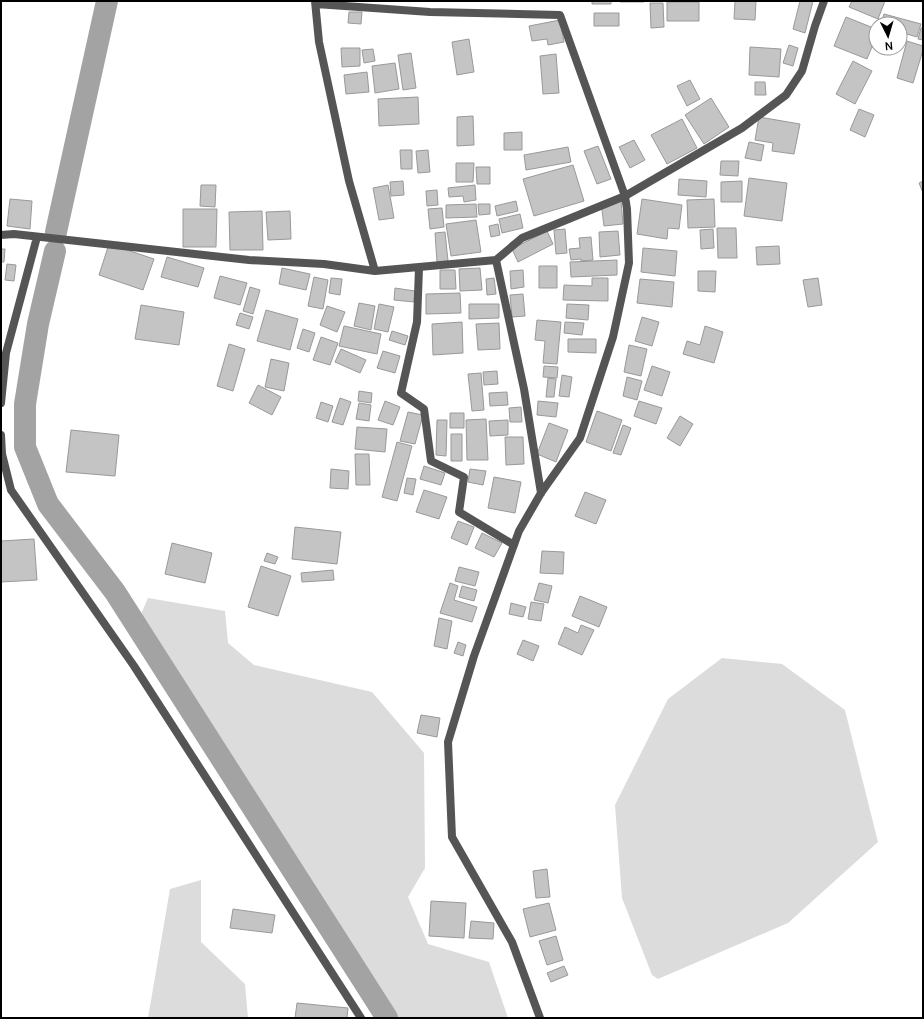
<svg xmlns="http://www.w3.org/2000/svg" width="924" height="1019" font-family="Manrope,sans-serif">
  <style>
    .green { fill: #dcdcdc }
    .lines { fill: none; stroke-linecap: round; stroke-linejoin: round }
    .canal { stroke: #a3a3a3; stroke-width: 22 }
    .building { fill: #c4c4c4; stroke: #999 }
    .street { stroke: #555; stroke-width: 8 }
  </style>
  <rect width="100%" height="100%" fill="#fff"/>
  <!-- green -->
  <path class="green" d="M148 598 225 611 228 643 254 665 372 692 424 753 425 868 408 897 428 944 489 962 508 1018H379L132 635Z
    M722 658 782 664 845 710 878 842 788 923 658 979 652 975 622 898 615 805 668 699Z
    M201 880V942L245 984 248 1018H148L170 889Z"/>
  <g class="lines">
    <!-- canal -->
    <path class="canal" d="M56 232 107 1
      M55 251 38 324 25 404V447L48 504 115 592 387 1018"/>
  </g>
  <!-- building -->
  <path class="building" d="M592 1H611V4H592Z
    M620 1H644V2H620Z
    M735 1H756L755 20 734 19Z
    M800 1H813L805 33 793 29Z
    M852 1H885L878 19 849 7Z
    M667 2H699V21H667Z
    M650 3H663L664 27 651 28Z
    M349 12H362L361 24 348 23Z
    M594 13H619V26H594Z
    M884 14 921 24 917 37 900 32V24H881Z
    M846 17 876 29V37L867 59 834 46Z
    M560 20 564 42 548 45 547 39 532 41 529 26Z
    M921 28H923V40L918 39Z
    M469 39 474 72 457 75 452 42Z
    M907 41 923 46V50L913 83 897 78Z
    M789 45 798 48 793 66 783 63Z
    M750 47 781 49 779 77 749 75Z
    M341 48H360V66L342 67Z
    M373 49 375 61 364 63 362 50Z
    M411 53 416 88 403 90 398 55Z
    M556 54 559 93 543 94 540 56Z
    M853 61 872 71 855 104 836 94Z
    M395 63 399 89 375 93 372 66Z
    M367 72 369 92 346 94 344 75Z
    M690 80 700 99 687 106 677 86Z
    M755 82H765L766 95H755Z
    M418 97 419 124 379 126 378 99Z
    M711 98 729 127 704 144 685 115Z
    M859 109 874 115 865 137 850 130Z
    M473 116 474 145 457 146V117Z
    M759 117 800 124 794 154 772 151 773 143 755 140Z
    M682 119 697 148 667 164 651 135Z
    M522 132V150H504V133Z
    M634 140 645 160 630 168 619 147Z
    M749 142 764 145 761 161 745 158Z
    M598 146 611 179 597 184 584 151Z
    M568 147 571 162 526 170 524 155Z
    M400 150H412V169H401Z
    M428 150 430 172 418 173 416 151Z
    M721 161H739L738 176 720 175Z
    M456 163H474L473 182H456Z
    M573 165 584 201 534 216 523 179Z
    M476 167H490V184H477Z
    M749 178 787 183 782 221 744 216Z
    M679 179 707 181 706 197 678 195Z
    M403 181 404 195 391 196 390 182Z
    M742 181V202H721V182Z
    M923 181V193L919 183Z
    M201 185H216L215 207 200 206Z
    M388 185 394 218 379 220 373 188Z
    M475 185 476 200 464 202 463 196 449 197 448 188Z
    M437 190 438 205 427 206 426 191Z
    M10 199 32 201 30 229 7 226Z
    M642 199 682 205 679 229 668 228 667 239 637 234Z
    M714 199 715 227 688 228 687 200Z
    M621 200 623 224 604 226 601 202Z
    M516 201 518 211 497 216 495 206Z
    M476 204 477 217 446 218V205Z
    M478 204H490V214L479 215Z
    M442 208 444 227 430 229 428 209Z
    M183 209H217L216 247H183Z
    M262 211 263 250H230L229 212Z
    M290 211 291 239 268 240 266 212Z
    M520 214 523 228 502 233 499 219Z
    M476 220 481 252 451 256 446 224Z
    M498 224 500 235 491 237 489 226Z
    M717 228H736L737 258H718Z
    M565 229 567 253 556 254 554 230Z
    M713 229 714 248 701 249 700 230Z
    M547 231 553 244 518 262 512 249Z
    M618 231 620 255 600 257 599 232Z
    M445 232 448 261 437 262 435 233Z
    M591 237 593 260 581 261V259L571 260 569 249 580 248 579 238Z
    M109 244 154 259 143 290 99 275Z
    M779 246 780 264 757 265 756 247Z
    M643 248 677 251 675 276 641 272Z
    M1 249H5L4 262H1Z
    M167 257 204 268 198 287 161 277Z
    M617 260V275L571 277 570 262Z
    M7 264 16 265 14 281 5 280Z
    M539 266H557V288H539Z
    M282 268 310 274 306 290 279 284Z
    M480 268 482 290 460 291 459 269Z
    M440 270H455L456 289H440Z
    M523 270 524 287 511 289 510 271Z
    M698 271H716L715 292 698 291Z
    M220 276 247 283 240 305 214 298Z
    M314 277 328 280 323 309 308 306Z
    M331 278 342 279 340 295 329 293Z
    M494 278 496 294 487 295 486 279Z
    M592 278H608V301L563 300 564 285 592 286Z
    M818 278 822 305 808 307 803 280Z
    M640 279 674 282 672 307 637 303Z
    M250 287 260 290 253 314 243 311Z
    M395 288 415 291 414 302 394 300Z
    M460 293 461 313 426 314V294Z
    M523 294 525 316 512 317 510 295Z
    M359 303 375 306 371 330 354 326Z
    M379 304 394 307 388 332 374 329Z
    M469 304H499V318L469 319Z
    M567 304 589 305 588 320 566 318Z
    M141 305 184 312 179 345 135 339Z
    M327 306 345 312 337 332 320 325Z
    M266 310 298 319 290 350 257 341Z
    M240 313 253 317 249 329 236 325Z
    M642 317 659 322 652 346 635 341Z
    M537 320 561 322 557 364 543 363 545 341 535 340Z
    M462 322 463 353 433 355 432 324Z
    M565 322 584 323 582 335 564 333Z
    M499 323 500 349 478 350 476 324Z
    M344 326 381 334 377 354 339 346Z
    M705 326 723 332 714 363 683 354 687 341 700 345Z
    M303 329 315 333 309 352 297 348Z
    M392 331 408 336 405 345 389 340Z
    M321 337 338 343 330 365 313 360Z
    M568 339H596V353L568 352Z
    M229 344 245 349 233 391 217 386Z
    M629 345 647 349 641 376 624 372Z
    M341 349 366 360 360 373 335 362Z
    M383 351 400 356 395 373 377 368Z
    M271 359 289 363 284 391 265 387Z
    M544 366 558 367 557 378 543 377Z
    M652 366 670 372 662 396 644 390Z
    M497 371 498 384 484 385 483 372Z
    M481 373 484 410 472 411 468 374Z
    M562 375 572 377 569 397 559 396Z
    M627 377 642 381 637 400 623 396Z
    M548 378 556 379 554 397H546Z
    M258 385 281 397 272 415 249 403Z
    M359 391 372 393 371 403 358 401Z
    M507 392 508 405 490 406 489 393Z
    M340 398 351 402 343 425 332 422Z
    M385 401 400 407 393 425 378 420Z
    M538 401 558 403 556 417 537 415Z
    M639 401 662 408 656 424 634 416Z
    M321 402 333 406 328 422 316 418Z
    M359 403 371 405 369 421 356 419Z
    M521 407 522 422H510L509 408Z
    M597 411 622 420 611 451 586 442Z
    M408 412 423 415 415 444 400 441Z
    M450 413H464V428H450Z
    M680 416 693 424 680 446 667 438Z
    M486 419 488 460H467L466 420Z
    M437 420H447L446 456 436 455Z
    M508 420V435L490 436 489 421Z
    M549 423 568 430 556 462 537 454Z
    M623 425 631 428 621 455 613 453Z
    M357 427 387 429 385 452 355 449Z
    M71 430 119 435 115 476 66 472Z
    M451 434H462V461H451Z
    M505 437H523L524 464 506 465Z
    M397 442 412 446 397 501 382 497Z
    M355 454H369L370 485H356Z
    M424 466 445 473 441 485 420 479Z
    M331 469 349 471 348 489 330 488Z
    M470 469 486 471 483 485 468 482Z
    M494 477 521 482 515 513 488 508Z
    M407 478 416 479 413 495 404 493Z
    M424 490 447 497 439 519 416 512Z
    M585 492 606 500 596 524 575 516Z
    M458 521 474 527 467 545 451 538Z
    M295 527 341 532 337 564 292 559Z
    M482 533 502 543 494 557 475 548Z
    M34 539 37 580 1 582V541Z
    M172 543 212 553 205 583 165 574Z
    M542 551 564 552 563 574 540 573Z
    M267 553 278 557 275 564 264 561Z
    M261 566 291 576 278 616 248 607Z
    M459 567 479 572 475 586 455 581Z
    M333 570 334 580 302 582 301 573Z
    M450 583 458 586 454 600 477 607 472 622 440 613Z
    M539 583 552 586 548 603 534 600Z
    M462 586 477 590 474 601 459 597Z
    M580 596 607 607 599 627 572 616Z
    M531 602 544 604 541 621 528 619Z
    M511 603 526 607 523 617 509 614Z
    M439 618 452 621 447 649 434 646Z
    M581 625 594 630 582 655 558 644 565 627 578 633Z
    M523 640 539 646 533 661 517 654Z
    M458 642 466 645 463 656 454 653Z
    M421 715 440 718 437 737 417 733Z
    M547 869 550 897 536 898 533 871Z
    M431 901 466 903 464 938 429 936Z
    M549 903 556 930 530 937 523 909Z
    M233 909 275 915 272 933 230 928Z
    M471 921 494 923 493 939 469 938Z
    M556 936 563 960 547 965 539 941Z
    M564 966 568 975 551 982 547 973Z
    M297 1003 348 1008 347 1018H295Z"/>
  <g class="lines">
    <!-- street -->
    <path class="street" d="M315 1 319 42 349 181 375 271
      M316 4 430 12 560 15 625 196 627 209 629 263 613 337 580 438 541 493 519 531 474 656 448 742 452 837 512 942 540 1018
      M1 235 14 234 249 260 324 264 375 271 496 260 522 238 625 196 742 128 786 95 802 71 815 26 824 1
      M496 260 524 389 541 493
      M419 268 417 322 401 393 424 409 431 461 464 477 459 512 514 545
      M1 403 6 353 37 237
      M1 435 2 454 11 490 134 666 361 1018"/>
  </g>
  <!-- border -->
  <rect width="924" height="1019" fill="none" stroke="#000000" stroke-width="4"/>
  <!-- north arrow -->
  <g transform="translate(888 36) rotate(175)"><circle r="19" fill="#ffffff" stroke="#999999"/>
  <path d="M0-3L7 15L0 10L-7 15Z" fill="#000000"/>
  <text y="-6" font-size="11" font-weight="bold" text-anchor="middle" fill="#000000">N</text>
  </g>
</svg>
